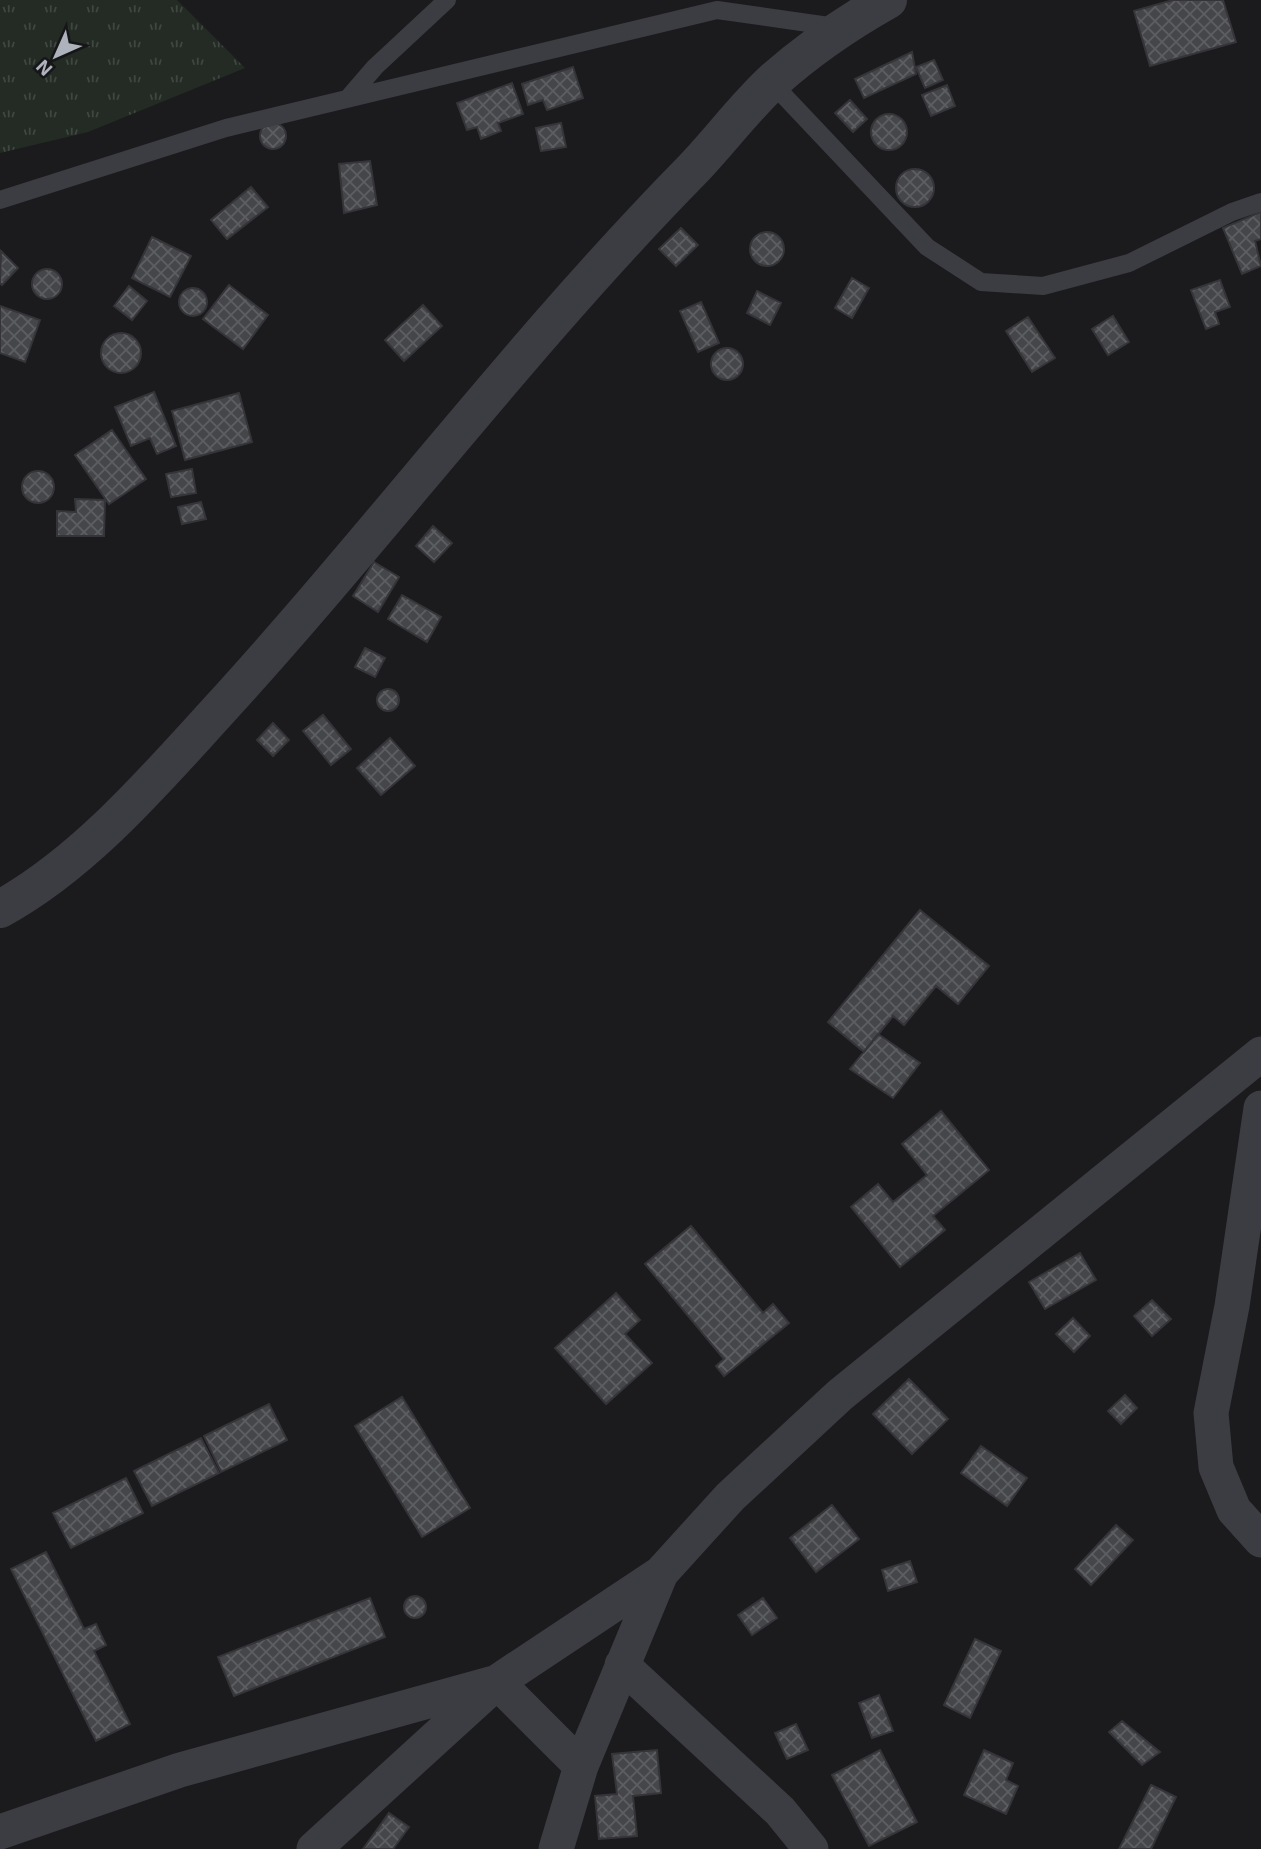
<svg xmlns="http://www.w3.org/2000/svg" width="1261" height="1849" font-family="'Exo 2',sans-serif">
  <style>
    .grass { fill: url(#grass-tufts) }
    .building { fill: url(#building-cross-hatch); stroke: #353539; stroke-width: 2 }
    .lines { fill: none; stroke-linecap: round; stroke-linejoin: round }
    .service { stroke: #3c3d42; stroke-width: 18 }
    .minor { stroke: #3c3d42; stroke-width: 35 }
    .tertiary { stroke: #3c3d42; stroke-width: 38 }
  </style>
  <defs>
    <pattern id="grass-tufts" width="24" height="20" patternUnits="userSpaceOnUse" patternTransform="scale(1.75)"><rect width="24" height="20" fill="#232b24"/><path d="M3 7l-1-3M5 7V3M7 7l1-3M15 17l-1-3M17 17v-4M19 17l1-3" fill="none" stroke="#404742"/></pattern>
    <pattern id="building-cross-hatch" width="8" height="8" patternUnits="userSpaceOnUse" patternTransform="scale(1.75)"><rect width="8" height="8" fill="#45464a"/><path d="M0 0l8 8M0 8l8-8" fill="none" stroke="#5d5e62"/></pattern>
  </defs>
  <rect width="100%" height="100%" fill="#1b1b1d"/>
  <!-- grass -->
  <path class="grass" d="M0 0H177L245 68 88 132 0 153Z"/>
  <!-- building -->
  <path class="building" d="M1173 0H1223L1236 42 1150 66 1134 11Z
    M912 52 916 74 864 98 855 79Z
    M934 60 943 80 925 88 916 67Z
    M573 67 583 98 547 110 543 100 528 105 522 84Z
    M512 83 523 114 498 123 501 131 481 139 477 127 467 130 457 103Z
    M947 85 955 106 931 116 922 95Z
    M850 100 867 119 853 132 835 113Z
    M871 132a18 18 0 1 1 36 0a18 18 0 1 1-36 0Z
    M260 136a13 13 0 1 1 26 0a13 13 0 1 1-26 0Z
    M561 123 566 147 541 151 536 128Z
    M370 161 377 205 344 213 339 164Z
    M896 188a19 19 0 1 1 38 0a19 19 0 1 1-38 0Z
    M251 187 268 207 227 239 211 220Z
    M1261 212V239L1255 241 1261 266 1242 274 1223 228Z
    M681 228 698 245 676 266 659 249Z
    M750 249a17 17 0 1 1 34 0a17 17 0 1 1-34 0Z
    M152 237 191 256 170 297 132 278Z
    M1 251 18 268 2 285 0 283Z
    M32 284a15 15 0 1 1 30 0a15 15 0 1 1-30 0Z
    M852 278 869 288 852 318 835 308Z
    M1220 280 1230 307 1215 312 1219 324 1206 329 1191 290Z
    M229 285 268 315 243 349 203 319Z
    M129 286 147 301 132 320 114 306Z
    M179 302a14 14 0 1 1 28 0a14 14 0 1 1-28 0Z
    M757 291 781 303 770 325 747 313Z
    M701 302 719 343 698 352 680 311Z
    M423 305 442 326 404 361 385 340Z
    M0 306 40 320 25 362 0 353Z
    M1113 316 1129 342 1108 355 1092 329Z
    M1028 317 1055 358 1032 372 1006 331Z
    M101 353a20 20 0 1 1 40 0a20 20 0 1 1-40 0Z
    M711 364a16 16 0 1 1 32 0a16 16 0 1 1-32 0Z
    M154 392 176 446 157 454 150 438 131 446 115 407Z
    M239 393 252 442 185 460 172 411Z
    M112 430 146 479 109 504 75 455Z
    M192 469 196 493 171 497 166 474Z
    M22 487a16 16 0 1 1 32 0a16 16 0 1 1-32 0Z
    M75 499 105 500 104 536H57V511L76 512Z
    M201 502 206 519 182 524 178 507Z
    M433 526 452 543 434 562 416 546Z
    M374 562 399 577 378 612 353 596Z
    M402 595 441 617 427 642 388 619Z
    M365 648 385 658 375 677 355 667Z
    M377 700a11 11 0 1 1 22 0a11 11 0 1 1-22 0Z
    M323 715 351 749 331 765 303 731Z
    M273 723 289 740 273 756 257 740Z
    M390 738 415 766 381 795 357 768Z
    M920 910 989 966 958 1004 936 986 904 1025 893 1016 864 1052 828 1022Z
    M878 1034 920 1063 893 1098 850 1069Z
    M941 1111 989 1170 933 1216 945 1230 900 1267 851 1207 878 1184 893 1202 927 1175 902 1144Z
    M691 1226 763 1313 773 1304 789 1323 724 1376 716 1366 724 1359 645 1264Z
    M1080 1253 1096 1280 1045 1309 1029 1282Z
    M616 1293 640 1320 625 1334 652 1363 606 1404 555 1348Z
    M1152 1300 1171 1319 1152 1336 1134 1316Z
    M1073 1318 1090 1336 1074 1352 1056 1334Z
    M909 1379 948 1419 912 1454 873 1414Z
    M1125 1395 1137 1408 1121 1424 1108 1411Z
    M402 1397 470 1508 422 1537 355 1426Z
    M269 1404 287 1440 221 1472 204 1436Z
    M201 1438 219 1473 152 1506 134 1471Z
    M981 1446 1027 1478 1007 1506 961 1473Z
    M126 1478 143 1513 71 1548 53 1513Z
    M832 1505 859 1539 816 1572 790 1538Z
    M1116 1525 1133 1540 1091 1585 1075 1569Z
    M46 1552 84 1629 96 1624 106 1645 94 1651 130 1724 96 1741 11 1569Z
    M910 1561 917 1582 888 1591 882 1570Z
    M404 1607a11 11 0 1 1 22 0a11 11 0 1 1-22 0Z
    M370 1598 385 1637 234 1696 218 1657Z
    M763 1598 777 1618 752 1635 738 1615Z
    M975 1639 1001 1651 970 1718 944 1705Z
    M879 1695 893 1731 872 1738 859 1703Z
    M1122 1721 1160 1752 1142 1765 1109 1732Z
    M796 1724 808 1750 787 1759 775 1733Z
    M657 1750 661 1793 633 1796 637 1836 599 1839 595 1796 617 1794 612 1754Z
    M880 1750 917 1822 869 1846 832 1775Z
    M984 1750 1013 1763 1006 1780 1018 1786 1006 1814 964 1795Z
    M1151 1785 1176 1797 1151 1849H1119Z
    M389 1813 409 1827 393 1849H363Z"/>
  <g class="lines">
    <!-- service -->
    <path class="service" d="M772 83 927 247 981 282 1043 286 1129 263 1232 212 1261 202
      M350 96 375 67 447 0
      M0 200 226 128 717 10 836 27"/>
    <!-- minor -->
    <path class="minor" d="M1261 1108 1232 1306 1211 1413 1216 1467 1234 1510 1261 1540
      M622 1665 780 1811 811 1849
      M0 1832 180 1770 497 1682 581 1766
      M314 1849 497 1682 661 1573
      M556 1849 581 1766 661 1573 730 1497 840 1395 1261 1054"/>
    <!-- tertiary -->
    <path class="tertiary" d="M0 909C84 863 154 781 218 711 379 535 523 342 691 171 719 142 744 108 773 81 809 49 847 23 888 0"/>
  </g>
  <!-- north arrow -->
  <g transform="translate(56 56) rotate(225)" stroke="#161618" stroke-width="5" paint-order="stroke">
  <path d="M0-5L12 26L0 18L-12 26Z" fill="#aeb2bc"/>
  <text y="-10" font-size="19" font-weight="bold" text-anchor="middle" fill="#aeb2bc">N</text>
  </g>
</svg>
